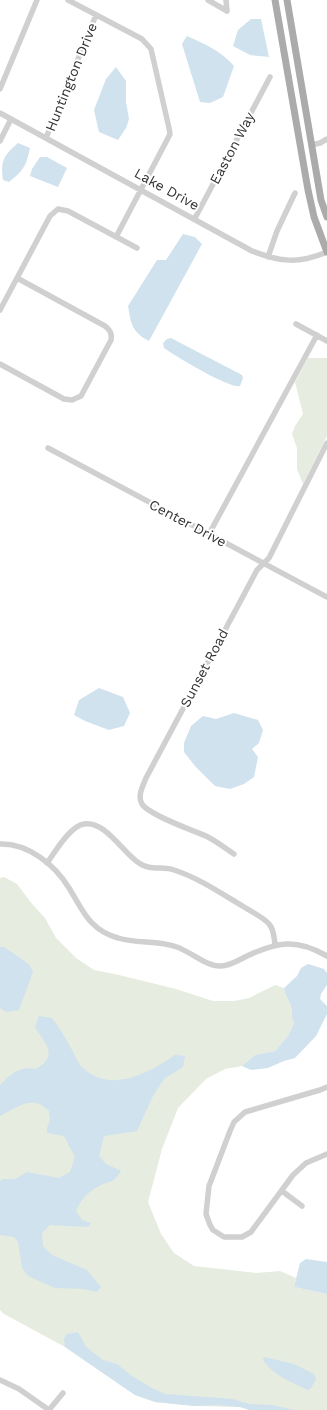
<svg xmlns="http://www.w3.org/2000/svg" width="327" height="1410" font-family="'Work Sans',sans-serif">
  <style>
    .green { fill: #e6ecdf }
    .water { fill: #cfe2ee }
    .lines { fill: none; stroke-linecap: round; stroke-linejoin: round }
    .minor { stroke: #d0d0d0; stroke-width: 5.5 }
    .major { stroke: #ababab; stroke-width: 7 }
    .labels { text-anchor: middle; stroke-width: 4; stroke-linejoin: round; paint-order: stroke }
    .street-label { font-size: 14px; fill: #333; stroke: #fff }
  </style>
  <rect width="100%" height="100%" fill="#fff"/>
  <!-- green -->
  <path class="green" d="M308 358H327V436L303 484 297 469V448L292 434 295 426 303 414 295 382Z
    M4 877 17 884 32 904 45 918 56 938 76 958 94 970 119 975 176 989 213 1001H234L249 998 275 985 284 988C285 996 290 1002 291 1006 292 1012 291 1017 294 1023L288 1036 275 1051 255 1055 242 1066 225 1069 206 1079 178 1108 162 1149 148 1202 161 1234 174 1253 194 1266 257 1273 280 1271 296 1278 294 1287 327 1294V1410H249L240 1407 195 1406 155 1402 135 1395 65 1347 4 1314 0 1310V878Z"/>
  <!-- water -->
  <path class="water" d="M251 19H261L269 57 250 55 233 46 238 30Z
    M187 36C205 44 221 51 234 66L223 97 210 103 200 102 182 44Z
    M116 67 126 81V102L129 119 126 128 118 140 99 132 94 110 106 79Z
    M18 143 30 148C26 166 24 170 9 182L3 180C0 161 4 155 18 143Z
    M40 157H47L67 168 58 187 30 176 32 169Z
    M183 234 195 237 202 244 149 341C132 332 131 324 128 306L157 260H166Z
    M171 338 242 375 243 378 240 386C230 389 181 359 170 352L164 348 163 343 167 339Z
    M99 688 123 697 130 713 124 726 109 730 85 721 74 715 79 700Z
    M234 713 258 720 263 730 259 743 252 749 258 757 254 777 244 784 230 789 215 786 195 766 184 752V743L191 726 203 716 216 719Z
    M0 947H4L29 964 33 972 19 1010 6 1012 0 1008Z
    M308 964 324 969 327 973V985L321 994 320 999 327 1006V1014L316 1036 295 1058 284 1061 268 1068 251 1070 242 1066 255 1055 275 1051 288 1036 294 1023C291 1017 292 1012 291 1006 290 1002 285 996 284 988L297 976 301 968Z
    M39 1016 52 1018C60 1028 66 1039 72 1050 75 1055 78 1064 83 1068 111 1094 149 1073 175 1055L185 1056 183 1067 164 1079 153 1096 137 1131 104 1136 99 1156 106 1164 121 1171C112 1185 111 1180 99 1186 87 1193 81 1199 76 1211L82 1220 91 1223 88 1227 50 1225 42 1233 43 1246 52 1255 87 1270 101 1287 97 1292 84 1289 55 1288 28 1276 22 1268 18 1242 14 1237 0 1235V1181L3 1179H15L27 1172 59 1178 70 1172 75 1157 64 1136 47 1133V1128L50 1120 49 1111C33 1094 17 1107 0 1116V1085C11 1074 19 1066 36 1069 59 1055 46 1045 35 1027Z
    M306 1259 327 1262V1294L294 1287 300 1263Z
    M78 1332 86 1347 103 1360 117 1364 132 1376 152 1388 165 1394 233 1399 249 1404 272 1405 294 1410H250L240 1407 215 1405 195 1406 155 1402 135 1395 65 1347 64 1339 67 1334Z
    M264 1357 294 1364 314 1374 316 1379 312 1387 308 1390C293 1383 271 1374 263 1360Z"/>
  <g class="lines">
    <!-- minor -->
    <path class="minor" d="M68 0 142 39 151 49 169 128 170 134 167 140 116 237
      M208 0 227 11 226 0
      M0 89 37 0
      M0 113 252 251C280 262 299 264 327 252
      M46 138 96 15
      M0 141 11 119
      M311 145 320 143 327 139
      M195 218 270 77
      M268 257 277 231 295 193
      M0 310 50 216 58 209 68 211 137 248
      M296 324 327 341
      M0 364 64 399 72 400 81 396 111 340C112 333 110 330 105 326L17 278
      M48 448 327 597
      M209 534 317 335
      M0 844C28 843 55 865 69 888 83 910 89 930 118 938 137 944 158 940 177 947 191 952 207 967 221 966 230 966 239 960 247 956 277 942 296 938 327 956
      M234 854C225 848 216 841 206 836 192 830 149 815 142 804 137 796 143 786 146 778L257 570 269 558 327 443
      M47 863C55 852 70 826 84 824 105 820 123 853 139 863 149 871 163 866 174 870 199 878 222 894 244 907 252 912 263 917 269 924 274 929 274 938 275 944
      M327 1087 320 1090 245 1112 234 1122 230 1131 209 1186 206 1214 210 1225 213 1230 224 1237H242L251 1232 293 1175 306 1163 327 1154
      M282 1191 302 1206
      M0 1380 19 1389 49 1410
      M49 1410 63 1393"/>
    <!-- major -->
    <path class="major" d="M275 0 308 190 314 217 327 252
      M287 0 321 200 327 217"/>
  </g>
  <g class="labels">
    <!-- street labels -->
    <g class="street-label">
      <text transform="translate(71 77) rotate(-68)" y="5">Huntington Drive</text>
      <text transform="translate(232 148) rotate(-62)" y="5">Easton Way</text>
      <text transform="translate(167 189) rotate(29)" y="5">Lake Drive</text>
      <text transform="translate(188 523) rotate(28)" y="5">Center Drive</text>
      <text transform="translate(204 668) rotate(-62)" y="5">Sunset Road</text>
    </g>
  </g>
</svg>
